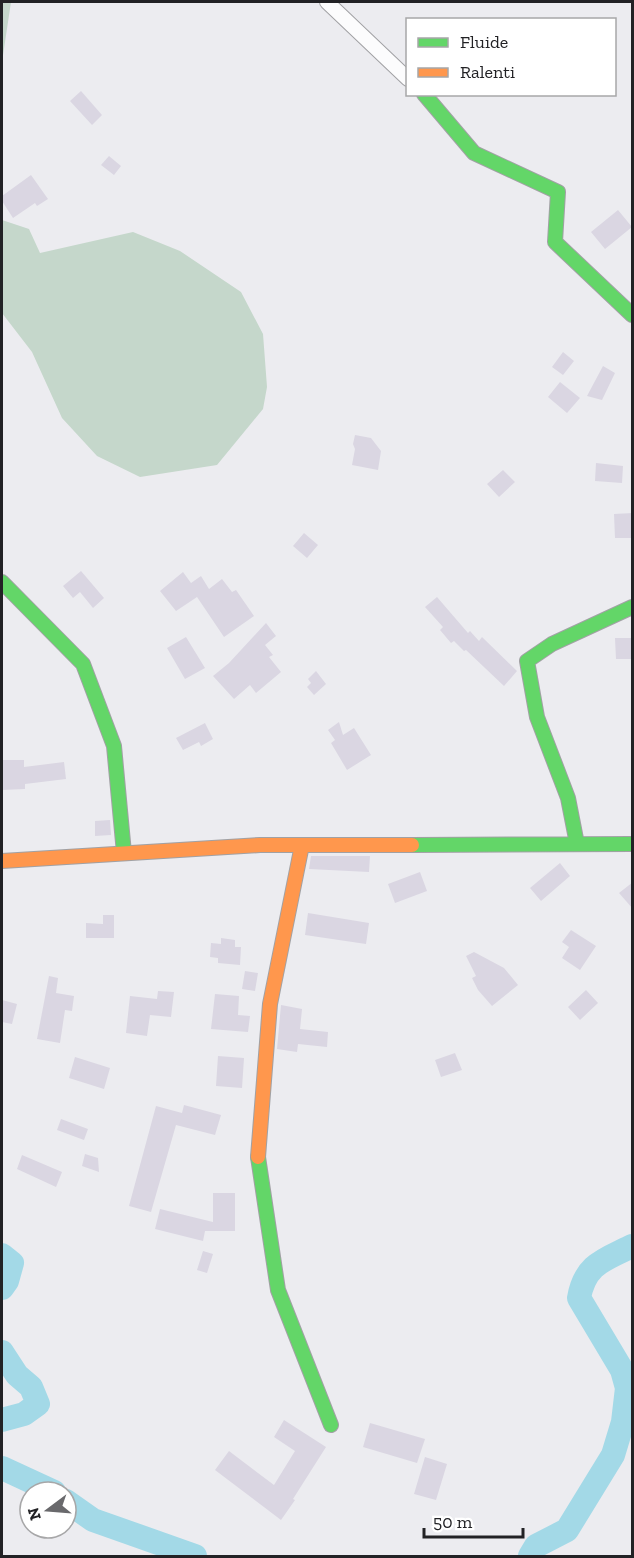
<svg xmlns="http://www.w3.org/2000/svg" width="634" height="1558" font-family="'Zilla Slab',serif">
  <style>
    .green { fill: #c5d7cb }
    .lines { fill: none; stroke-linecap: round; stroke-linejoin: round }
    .river { stroke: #a3d9e7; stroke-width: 24 }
    .building { fill: #dad6e2 }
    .street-casing { stroke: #a1a1a4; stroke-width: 16 }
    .fast-casing { stroke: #a1a1a4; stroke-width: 16 }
    .slow-casing { stroke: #a1a1a4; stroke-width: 16 }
    .street { stroke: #fcfcfd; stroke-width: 14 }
    .fast { stroke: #63d668; stroke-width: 14 }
    .slow { stroke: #ff974d; stroke-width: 14 }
  </style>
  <rect width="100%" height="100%" fill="#ececf0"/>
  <!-- green -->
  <path class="green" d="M2 2H11L2 62Z
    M2 220 29 229 40 253 133 232 180 251 241 292 263 334 267 387 263 409 217 465 140 477 97 456 62 418 32 352 2 313Z"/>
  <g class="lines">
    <!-- river -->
    <path class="river" d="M2 1255 12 1263 7 1281 2 1288
      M2 1352 17 1375 31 1387 38 1404 24 1414 2 1420
      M2 1468 54 1492
      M66 1501 93 1520 195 1556
      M530 1556 536 1546 567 1530 613 1455 623 1422 627 1388 622 1370 579 1298C585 1264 604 1260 632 1246"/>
  </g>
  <!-- building -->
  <path class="building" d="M81 91 102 115 92 125 70 101Z
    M109 156 121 166 114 175 101 165Z
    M31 175 48 199 37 206 35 203 13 218 2 201V196Z
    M618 210 632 227 605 249 591 232Z
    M563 352 574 361 563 375 552 367Z
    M603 366 615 373 602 400 587 396Z
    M560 382 580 398 567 413 548 397Z
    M355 435 371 438 381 451 378 470 352 465 355 449 353 444Z
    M596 463 623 466 622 483 595 481Z
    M503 470 515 482 499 497 487 484Z
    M633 513V538H615L614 514Z
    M304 533 318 545 307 558 293 546Z
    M81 571 104 598 93 608 80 592 73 598 63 586Z
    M183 572 191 583 201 576 209 589 222 579 232 592 236 590 254 616 224 637 197 597 176 611 160 591Z
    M437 597 468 633 470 631 479 641 482 637 517 671 504 686 466 650 464 651 454 641 451 643 440 630 443 627 425 607Z
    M266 623 276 636 265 645 273 655 269 657 281 672 256 693 250 685 234 699 213 676 229 663Z
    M186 637 205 668 185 679 167 648Z
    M615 638H633V659H616Z
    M316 671 326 684 314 695 307 687 311 683 308 679Z
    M339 722 343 735 354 728 371 755 347 770 331 743 335 740 328 730Z
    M205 723 213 739 201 746 199 742 183 750 176 738Z
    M2 760H24V767L64 762 66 779 25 784V789L2 790Z
    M110 820 111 835 95 836V821Z
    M311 856H370L369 872 309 869Z
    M560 863 570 876 541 901 530 888Z
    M420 872 427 891 395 903 388 884Z
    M633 882V909L619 893Z
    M308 913 369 923 366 944 305 935Z
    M103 915H114V938H86V923L103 924Z
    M571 930 596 946 580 970 562 958 569 947 562 942Z
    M221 938 235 940V947H241L240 965 218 963V958L210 957 211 943 221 944Z
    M474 952 504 968 518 985 492 1006 478 990 472 978 476 976 466 956Z
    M245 971 258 973 255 991 242 989Z
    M49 976 58 978 56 993 74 996 72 1011 65 1010 60 1043 37 1039Z
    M586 990 598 1003 580 1020 568 1007Z
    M158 991 174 992 171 1017 150 1015 147 1036 126 1033 130 996 157 999Z
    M215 994 239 996 238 1015 250 1016 248 1032 211 1029Z
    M2 1000 17 1004 12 1024 2 1022Z
    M281 1005 302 1009 300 1029 328 1032 327 1047 298 1044 297 1052 277 1049Z
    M455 1053 462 1070 441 1077 435 1060Z
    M218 1056 244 1058 242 1088 216 1086Z
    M75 1057 110 1068 104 1089 69 1078Z
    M184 1105 221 1115 215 1135 176 1125 151 1212 129 1206 156 1106 182 1113Z
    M61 1119 88 1129 84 1140 57 1130Z
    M85 1154 98 1158 99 1172 82 1166Z
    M22 1155 62 1172 56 1187 17 1169Z
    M213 1193H235V1231H205L203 1241 155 1229 160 1209 213 1222Z
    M203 1251 213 1254 207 1273 197 1270Z
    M284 1420 326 1447 293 1499 295 1500 281 1520 215 1470 229 1451 274 1485 295 1451 274 1437Z
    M370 1423 425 1439 417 1463 363 1447Z
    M425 1457 447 1464 436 1500 414 1494Z"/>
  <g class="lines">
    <defs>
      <path id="street" d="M327 2 408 79"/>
      <path id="fast" d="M424 94 474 153 558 192 555 242 632 315
        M2 582 83 664 114 746 124 853
        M577 844 568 798 537 717 527 661 552 644 632 607
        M412 845 632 844
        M258 1157 278 1290 331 1425"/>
      <path id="slow" d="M2 861 260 845H412
        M258 1157 270 1004 302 845"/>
    </defs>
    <!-- street casing -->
    <use href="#street" class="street-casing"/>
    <!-- fast casing -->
    <use href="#fast" class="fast-casing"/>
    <!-- slow casing -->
    <use href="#slow" class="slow-casing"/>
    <!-- street -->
    <use href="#street" class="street"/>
    <!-- fast -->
    <use href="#fast" class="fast"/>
    <!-- slow -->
    <use href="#slow" class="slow"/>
  </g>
  <!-- border -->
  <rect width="634" height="1558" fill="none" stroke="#222225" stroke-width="6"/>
  <!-- legend -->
  <rect x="406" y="18" width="210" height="78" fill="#ffffff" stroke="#a7a7a8" stroke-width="1.5"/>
  <rect x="418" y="38" width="30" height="9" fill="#63d668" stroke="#a7a7a8" stroke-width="1.5"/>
  <text x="460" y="48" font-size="18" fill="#222225">Fluide</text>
  <rect x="418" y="68" width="30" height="9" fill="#ff974d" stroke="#a7a7a8" stroke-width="1.5"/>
  <text x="460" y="78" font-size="18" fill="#222225">Ralenti</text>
  <!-- north arrow -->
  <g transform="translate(48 1510) rotate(254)"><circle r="28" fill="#ffffff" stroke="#a7a7a8" stroke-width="1.5"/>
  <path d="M0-4.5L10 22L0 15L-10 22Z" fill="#69696c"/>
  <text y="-9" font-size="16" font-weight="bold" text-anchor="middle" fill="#222225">N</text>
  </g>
  <!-- scale -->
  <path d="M424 1528v9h99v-9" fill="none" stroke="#222225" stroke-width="3"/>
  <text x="433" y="1528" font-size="18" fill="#222225" stroke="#ffffff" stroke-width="4.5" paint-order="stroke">50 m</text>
</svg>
